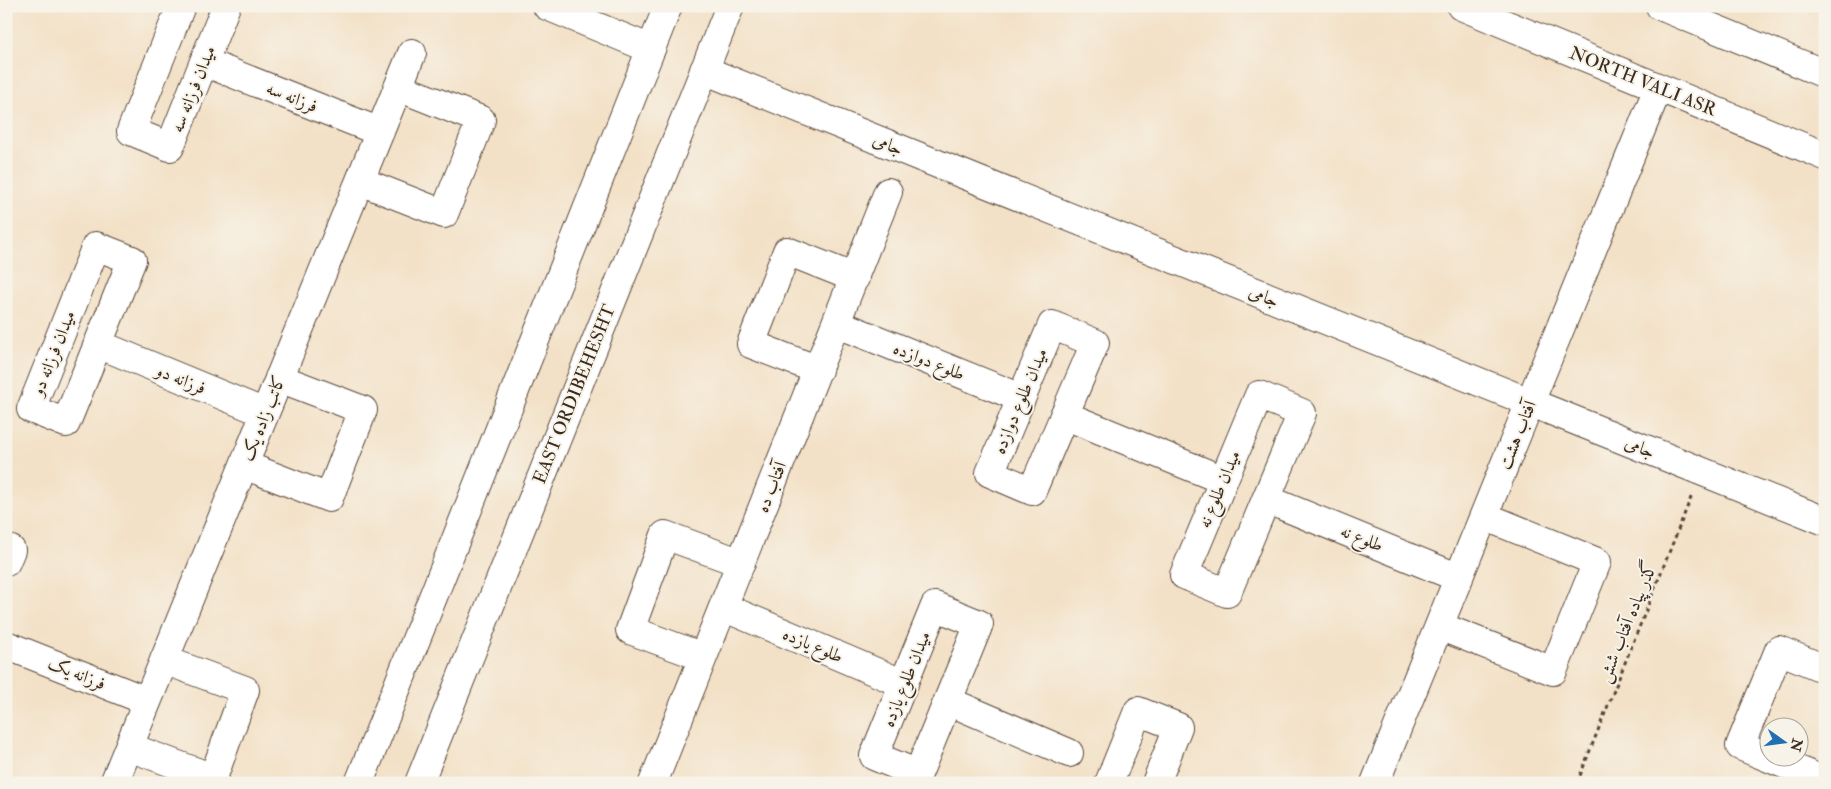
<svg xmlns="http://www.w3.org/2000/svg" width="1831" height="789" font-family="'IM FELL Double Pica',Amiri,serif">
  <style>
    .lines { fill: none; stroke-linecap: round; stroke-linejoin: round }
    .minor-casing { stroke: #574537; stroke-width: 30 }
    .tertiary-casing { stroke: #574537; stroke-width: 30 }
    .secondary-casing { stroke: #574537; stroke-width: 30 }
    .path { stroke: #574537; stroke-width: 3; stroke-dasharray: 4 4; stroke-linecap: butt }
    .minor { stroke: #fff; stroke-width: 28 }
    .tertiary { stroke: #fff; stroke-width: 28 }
    .secondary { stroke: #fff; stroke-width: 28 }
    .labels { text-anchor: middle; stroke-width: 4; stroke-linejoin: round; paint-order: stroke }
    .street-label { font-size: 18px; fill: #3b2a1e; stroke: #f7f3e8 }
  </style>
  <rect width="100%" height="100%" fill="#f7f3e8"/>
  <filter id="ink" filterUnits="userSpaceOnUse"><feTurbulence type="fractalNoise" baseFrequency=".02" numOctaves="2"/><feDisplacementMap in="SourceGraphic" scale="10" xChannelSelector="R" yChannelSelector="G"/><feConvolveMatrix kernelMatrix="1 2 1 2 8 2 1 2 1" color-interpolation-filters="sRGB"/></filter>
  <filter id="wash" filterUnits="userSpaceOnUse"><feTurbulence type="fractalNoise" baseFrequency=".0096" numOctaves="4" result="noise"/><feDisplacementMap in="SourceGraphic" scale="20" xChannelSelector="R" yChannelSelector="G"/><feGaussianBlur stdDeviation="1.12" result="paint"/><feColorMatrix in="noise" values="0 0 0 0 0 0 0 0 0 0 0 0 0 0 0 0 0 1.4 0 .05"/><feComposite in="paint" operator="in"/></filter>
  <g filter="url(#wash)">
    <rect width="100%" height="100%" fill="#f3e1c7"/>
  </g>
  <g filter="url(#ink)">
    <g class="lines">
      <defs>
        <path id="minor" d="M181 6 131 131 170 147 226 6
          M204 62 380 132
          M360 181 444 214 481 120 398 87
          M96 246 132 260 66 423 31 409Z
          M836 323 1021 398
          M1052 325 1095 343 1032 491 990 473Z
          M98 344 265 413
          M818 370 751 344 787 251 855 278
          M1259 395 1302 413 1227 593 1184 575Z
          M1064 415 1223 480
          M244 465 329 498 363 410 279 378
          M1266 499 1459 578
          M6 548 11 550 6 562
          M935 606 979 624 918 774 874 756Z
          M723 607 904 684
          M1439 626 1553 671 1597 562 1484 516
          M6 645 147 701
          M703 657 630 630 665 535 741 563
          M1825 669 1779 650 1740 746 1825 781
          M948 701 1069 753
          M129 747 213 778 245 690 164 660
          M114 783 412 53
          M653 783 888 192
          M1109 783 1138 711 1178 727 1156 783
          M1375 783 1658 88"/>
        <path id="tertiary" d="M547 6 651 49
          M704 70 1825 521"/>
        <path id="secondary" d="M1461 6 1825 156
          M1660 6 1825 74
          M359 783 668 6
          M419 783 730 6"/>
      </defs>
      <!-- minor casing -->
      <use href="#minor" class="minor-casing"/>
      <!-- tertiary casing -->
      <use href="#tertiary" class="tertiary-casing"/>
      <!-- secondary casing -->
      <use href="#secondary" class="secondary-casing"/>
      <!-- path -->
      <path class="path" d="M1577 783 1692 495"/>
      <!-- minor -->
      <use href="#minor" class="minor"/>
      <!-- tertiary -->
      <use href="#tertiary" class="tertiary"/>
      <!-- secondary -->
      <use href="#secondary" class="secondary"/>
    </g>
  </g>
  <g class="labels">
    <!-- street labels -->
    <g class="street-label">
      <text transform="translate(1643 81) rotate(22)" y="6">NORTH VALI ASR</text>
      <text transform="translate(193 89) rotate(-68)" y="6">میدان فرزانه سه</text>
      <text transform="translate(292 97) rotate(22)" y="6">فرزانه سه</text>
      <text transform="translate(888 144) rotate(22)" y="6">جامی</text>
      <text transform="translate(1264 296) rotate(22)" y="6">جامی</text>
      <text transform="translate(53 353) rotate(-68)" y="6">میدان فرزانه دو</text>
      <text transform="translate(929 361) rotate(22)" y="6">طلوع دوازده</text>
      <text transform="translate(181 379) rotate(22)" y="6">فرزانه دو</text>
      <text transform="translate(574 394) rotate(-68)" y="6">EAST ORDIBEHESHT</text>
      <text transform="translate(1020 401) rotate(-67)" y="6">میدان طلوع دوازده</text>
      <text transform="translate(263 418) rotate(-68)" y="6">کاتب زاده یک</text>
      <text transform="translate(1517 435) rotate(-68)" y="6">آفتاب هشت</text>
      <text transform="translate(1640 447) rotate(22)" y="6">جامی</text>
      <text transform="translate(771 487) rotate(-68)" y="6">آفتاب ده</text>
      <text transform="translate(1219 489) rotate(-67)" y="6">میدان طلوع نه</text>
      <text transform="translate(1362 538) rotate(22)" y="6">طلوع نه</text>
      <text transform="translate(1627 622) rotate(-68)" y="6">گذر پیاده آفتاب شش</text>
      <text transform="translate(813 645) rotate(23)" y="6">طلوع یازده</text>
      <text transform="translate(77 673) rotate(22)" y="6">فرزانه یک</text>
      <text transform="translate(906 679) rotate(-68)" y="6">میدان طلوع یازده</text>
    </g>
  </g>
  <!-- margin -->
  <rect width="1831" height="789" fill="none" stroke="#f7f3e8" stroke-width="25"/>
  <!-- north arrow -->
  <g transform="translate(1784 742) rotate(104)"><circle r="24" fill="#f7f3e8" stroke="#aca397"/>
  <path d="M0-4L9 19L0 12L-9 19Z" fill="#1f6fb2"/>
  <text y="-8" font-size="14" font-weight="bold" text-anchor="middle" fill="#3b2a1e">N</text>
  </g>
</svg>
